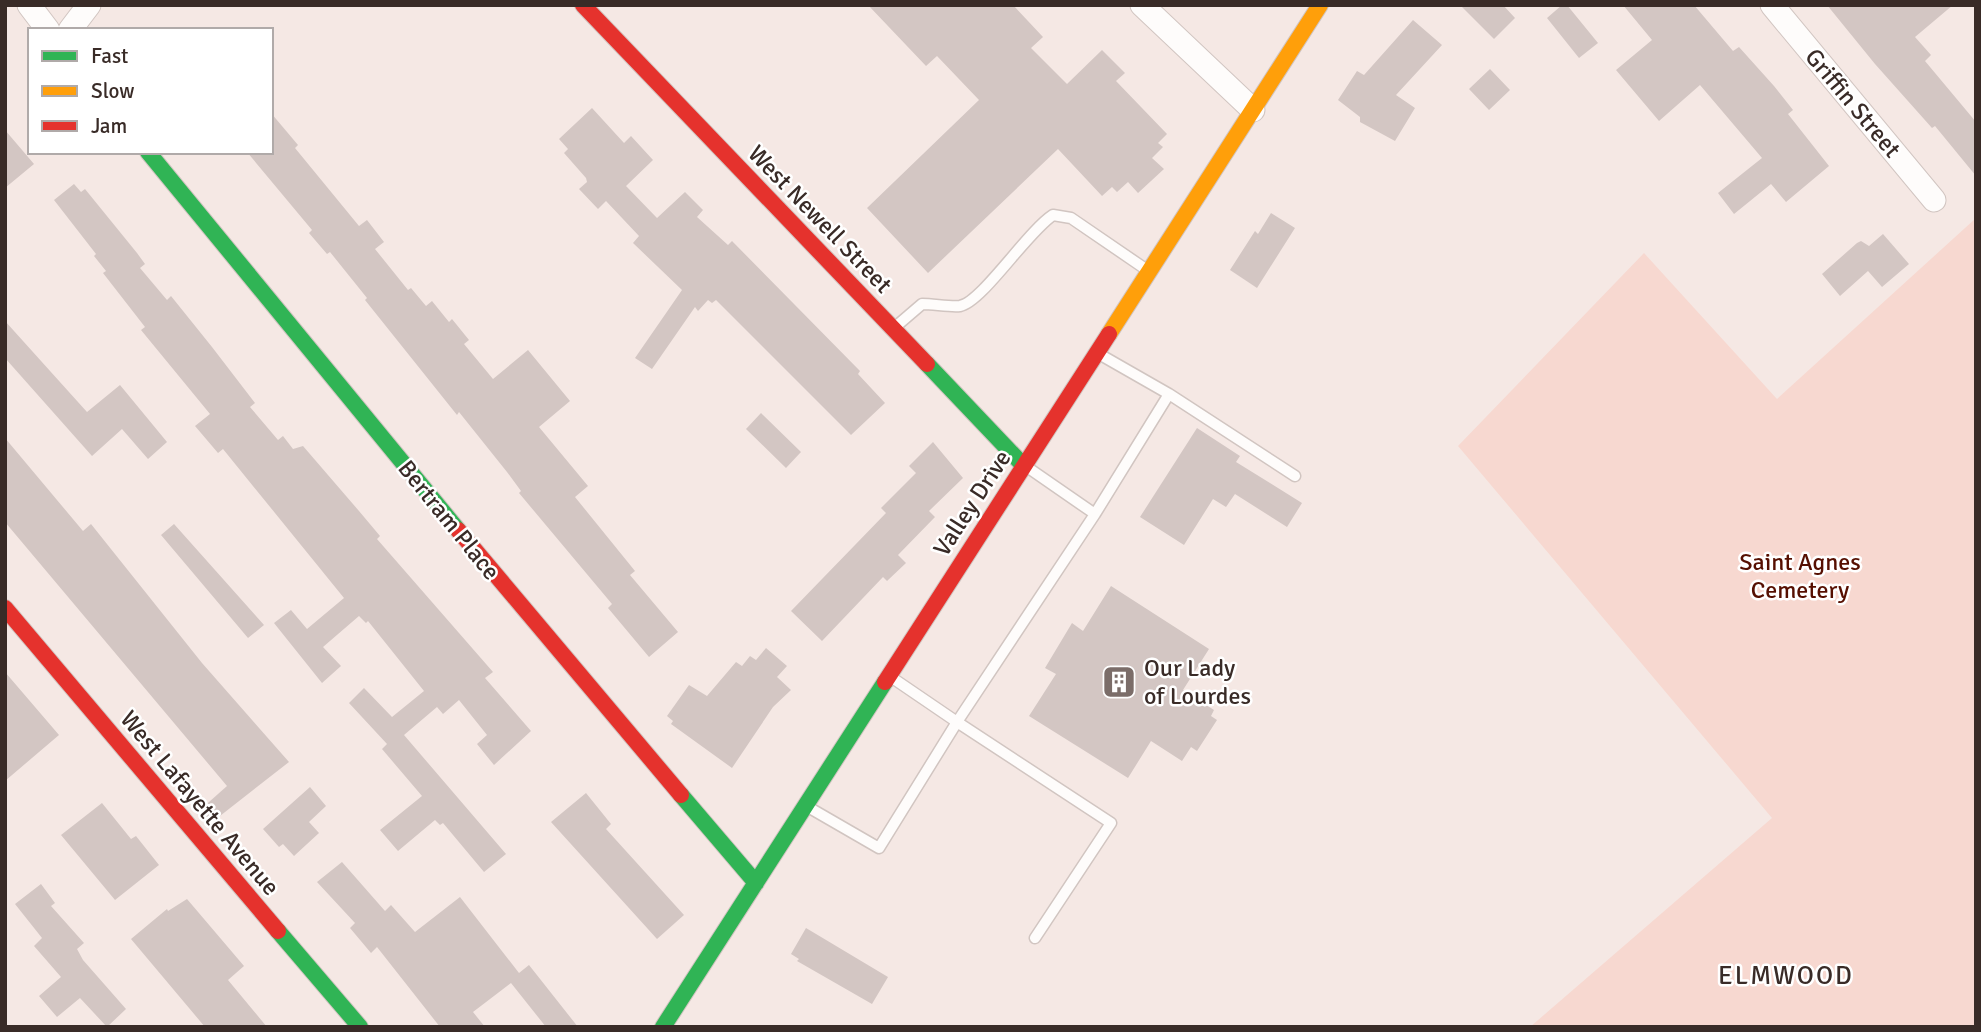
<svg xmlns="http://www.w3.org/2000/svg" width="1981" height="1032" font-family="Signika,sans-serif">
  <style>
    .green { fill: #f7d8d0 }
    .building { fill: #d3c6c3 }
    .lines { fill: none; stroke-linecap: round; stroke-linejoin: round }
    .lane-casing { stroke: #d1c5c1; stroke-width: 13 }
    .street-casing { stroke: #d1c5c1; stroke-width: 25 }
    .fast-casing { stroke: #d1c5c1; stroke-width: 18 }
    .slow-casing { stroke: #d1c5c1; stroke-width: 18 }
    .jam-casing { stroke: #d1c5c1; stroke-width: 18 }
    .lane { stroke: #fefcfb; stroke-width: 10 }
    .street { stroke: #fefcfb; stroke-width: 23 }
    .fast { stroke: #30b455; stroke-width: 16 }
    .slow { stroke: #ff9f0a; stroke-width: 16 }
    .jam { stroke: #e5322d; stroke-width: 16 }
    .labels { text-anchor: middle; stroke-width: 5; stroke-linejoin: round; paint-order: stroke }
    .street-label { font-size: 24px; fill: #392b27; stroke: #fff }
    .park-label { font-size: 24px; fill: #560f01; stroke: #fff }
    .poi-label { font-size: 24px; fill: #392b27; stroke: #fff; text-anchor: start }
    .neighbourhood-label { font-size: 26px; letter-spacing: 2px; fill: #392b27; stroke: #fff }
  </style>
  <rect width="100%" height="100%" fill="#f5e8e4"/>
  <!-- green -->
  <path class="green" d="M1976 218V1027H1530L1772 818 1458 446 1644 253 1777 399Z"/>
  <!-- building -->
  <path class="building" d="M868 5H1013L1043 37 1031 48 1067 84 1102 50 1125 73 1116 81 1167 134 1158 143 1163 147 1152 158 1164 169 1138 193 1128 182 1117 192 1112 187 1102 196 1058 149 928 273 867 208 979 100 937 56 926 66Z
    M1460 5H1503L1515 18 1494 39Z
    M1562 5H1567L1598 43 1579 58 1547 18Z
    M1623 5H1694L1733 51 1739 47 1774 86 1793 110 1788 114 1829 166 1786 202 1771 184 1734 214 1718 193 1762 158 1700 85 1659 121 1616 70 1652 40Z
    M1827 5H1953L1915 37 1931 55 1925 61 1976 122V176L1935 126 1932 128 1875 64Z
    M1413 20 1442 45 1396 95 1415 108 1395 141 1360 122V117L1338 100 1357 71 1364 75Z
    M1490 69 1510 90 1489 110 1469 89Z
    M592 108 624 143 631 136 653 160 626 186 657 218 685 192 703 210 697 217 728 245 732 241 860 371 858 374 885 403 851 435 716 300 712 303 708 300 698 311 695 307 652 369 635 358 682 290 633 243 639 236 606 201 598 209 579 189 587 182 586 178 564 153 568 149 559 139Z
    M271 113 298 145 295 148 359 226 367 220 384 242 375 249 408 290 411 288 426 306 432 301 449 322 452 319 469 340 464 344 493 379 528 350 570 401 539 427 588 486 575 497 635 571 630 575 678 632 649 657 608 608 612 604 519 493 521 491 507 472 459 412 457 415 365 300 367 298 330 252 327 254 309 233 312 230 247 152H271Z
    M5 130 34 164 5 188Z
    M74 184 81 192 85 189 137 253 145 264 140 268 167 300 171 296 212 347 255 403 250 407 278 440 283 436 293 449 303 446 359 511 380 536 377 539 493 672 485 678 531 731 494 765 477 744 487 735 459 700 443 714 437 707 404 735 506 854 484 872 443 823 440 825 435 820 398 851 380 830 422 796 382 749 387 744 349 703 364 688 392 717 424 691 368 621 366 623 359 616 323 647 341 666 322 683 274 623 291 610 307 629 344 598 223 449 218 453 195 426 210 414 141 330 145 327 103 273 106 271 94 256 96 254 54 200Z
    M1271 213 1295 228 1257 288 1230 270 1255 231 1258 234Z
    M1883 234 1909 264 1882 287 1868 271 1840 296 1822 274 1857 243 1861 241 1869 246Z
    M5 321 87 412 120 385 167 442 148 459 122 429 92 456 5 358Z
    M761 413 801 452 786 468 746 429Z
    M1197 428 1240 456 1236 462 1302 503 1287 527 1235 494 1226 507 1213 499 1184 545 1140 517Z
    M5 438 83 531 91 524 202 663 289 762 211 823 200 810 227 786 5 522Z
    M933 442 963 478 929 511 935 517 898 555 906 563 887 581 883 577 822 641 791 611 886 513 881 508 916 473 909 466Z
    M174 524 264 625 248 638 161 535Z
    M1111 586 1209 649 1183 690 1214 710 1211 716 1217 720 1197 751 1191 747 1182 761 1151 741 1128 778 1029 716 1056 674 1045 668 1072 623 1083 631Z
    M766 648 787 666 777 677 791 690 773 707 732 768 671 724 673 721 667 716 689 685 707 696 736 662 742 666 750 656 756 660Z
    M5 672 59 735 5 781Z
    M310 787 326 806 309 822 319 833 294 856 283 844 279 847 263 829Z
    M586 793 611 824 606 829 684 915 657 939 551 822Z
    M102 803 131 839 136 836 159 865 115 900 61 835Z
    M342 862 385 911 391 905 415 932 460 897 519 973 529 965 578 1027H546L511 983 473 1012 485 1027H440L377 947 371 953 350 928 355 923 317 882Z
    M41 884 55 903 51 906 84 943 77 949 83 960 126 1009 107 1027 80 998 57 1017 39 996 61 977 34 946 42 938 15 904Z
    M187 899 244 966 228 980 267 1027H205L131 939 167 909 168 911Z
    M806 928 888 977 872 1004 797 961 799 959 791 954Z"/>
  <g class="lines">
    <defs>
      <path id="lane" d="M894 328 922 304C934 304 949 307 960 306 982 302 1027 232 1053 215L1071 218 1147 270
        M1169 394 1295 476
        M1027 467 1095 514 957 722 1111 823 1035 938
        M1095 514 1169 394 1099 354
        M808 807 879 848 957 722 891 677"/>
      <path id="street" d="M29 5 48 30
        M1142 5 1253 110
        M1772 5 1934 200
        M70 30 89 5"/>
      <path id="fast" d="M148 152 458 530
        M927 364 1023 465
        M681 795 756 883
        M278 931 360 1027
        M663 1027 885 682"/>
      <path id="slow" d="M1109 334 1320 5"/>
      <path id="jam" d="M583 5 927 364
        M458 530 681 795
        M5 608 278 931
        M885 682 1109 334"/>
    </defs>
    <!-- lane casing -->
    <use href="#lane" class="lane-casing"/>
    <!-- street casing -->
    <use href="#street" class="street-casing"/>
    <!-- fast casing -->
    <use href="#fast" class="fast-casing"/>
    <!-- slow casing -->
    <use href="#slow" class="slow-casing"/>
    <!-- jam casing -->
    <use href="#jam" class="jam-casing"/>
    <!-- lane -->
    <use href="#lane" class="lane"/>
    <!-- street -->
    <use href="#street" class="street"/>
    <!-- fast -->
    <use href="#fast" class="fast"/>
    <!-- slow -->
    <use href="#slow" class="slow"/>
    <!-- jam -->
    <use href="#jam" class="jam"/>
  </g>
  <!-- icons -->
  <defs>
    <symbol id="building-square" viewBox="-11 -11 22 22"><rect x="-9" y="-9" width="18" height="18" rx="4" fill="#7b6d69" stroke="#fff"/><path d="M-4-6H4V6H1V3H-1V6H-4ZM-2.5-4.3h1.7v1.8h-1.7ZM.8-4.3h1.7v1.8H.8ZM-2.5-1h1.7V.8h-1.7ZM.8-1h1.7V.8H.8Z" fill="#fff"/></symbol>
  </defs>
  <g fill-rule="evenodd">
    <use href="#building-square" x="1100" y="663" width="38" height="38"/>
  </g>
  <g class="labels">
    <!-- street labels -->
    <g class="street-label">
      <text transform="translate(1853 103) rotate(50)" y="8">Griffin Street</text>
      <text transform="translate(820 219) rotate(46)" y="8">West Newell Street</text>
      <text transform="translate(972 503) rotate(-57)" y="8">Valley Drive</text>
      <text transform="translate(449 520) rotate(51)" y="8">Bertram Place</text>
      <text transform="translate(200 803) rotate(50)" y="8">West Lafayette Avenue</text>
    </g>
    <!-- park labels -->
    <g class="park-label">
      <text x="1800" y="570">Saint Agnes<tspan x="1800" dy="28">Cemetery</tspan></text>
    </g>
    <!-- poi labels -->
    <g class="poi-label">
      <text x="1144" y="676">Our Lady<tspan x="1144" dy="28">of Lourdes</tspan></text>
    </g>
    <!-- neighbourhood labels -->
    <g class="neighbourhood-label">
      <text x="1786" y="984">ELMWOOD</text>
    </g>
  </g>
  <!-- border -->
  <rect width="1981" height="1032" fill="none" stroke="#392b27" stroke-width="14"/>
  <!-- legend -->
  <rect x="28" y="28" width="245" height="126" fill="#ffffff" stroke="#b0aaa9" stroke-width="2"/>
  <rect x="42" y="51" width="35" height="10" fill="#30b455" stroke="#b0aaa9" stroke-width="2"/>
  <text x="91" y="63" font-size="21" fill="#392b27">Fast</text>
  <rect x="42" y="86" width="35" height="10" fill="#ff9f0a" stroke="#b0aaa9" stroke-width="2"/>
  <text x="91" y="98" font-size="21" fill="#392b27">Slow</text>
  <rect x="42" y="121" width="35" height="10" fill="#e5322d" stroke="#b0aaa9" stroke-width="2"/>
  <text x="91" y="133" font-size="21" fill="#392b27">Jam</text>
</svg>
